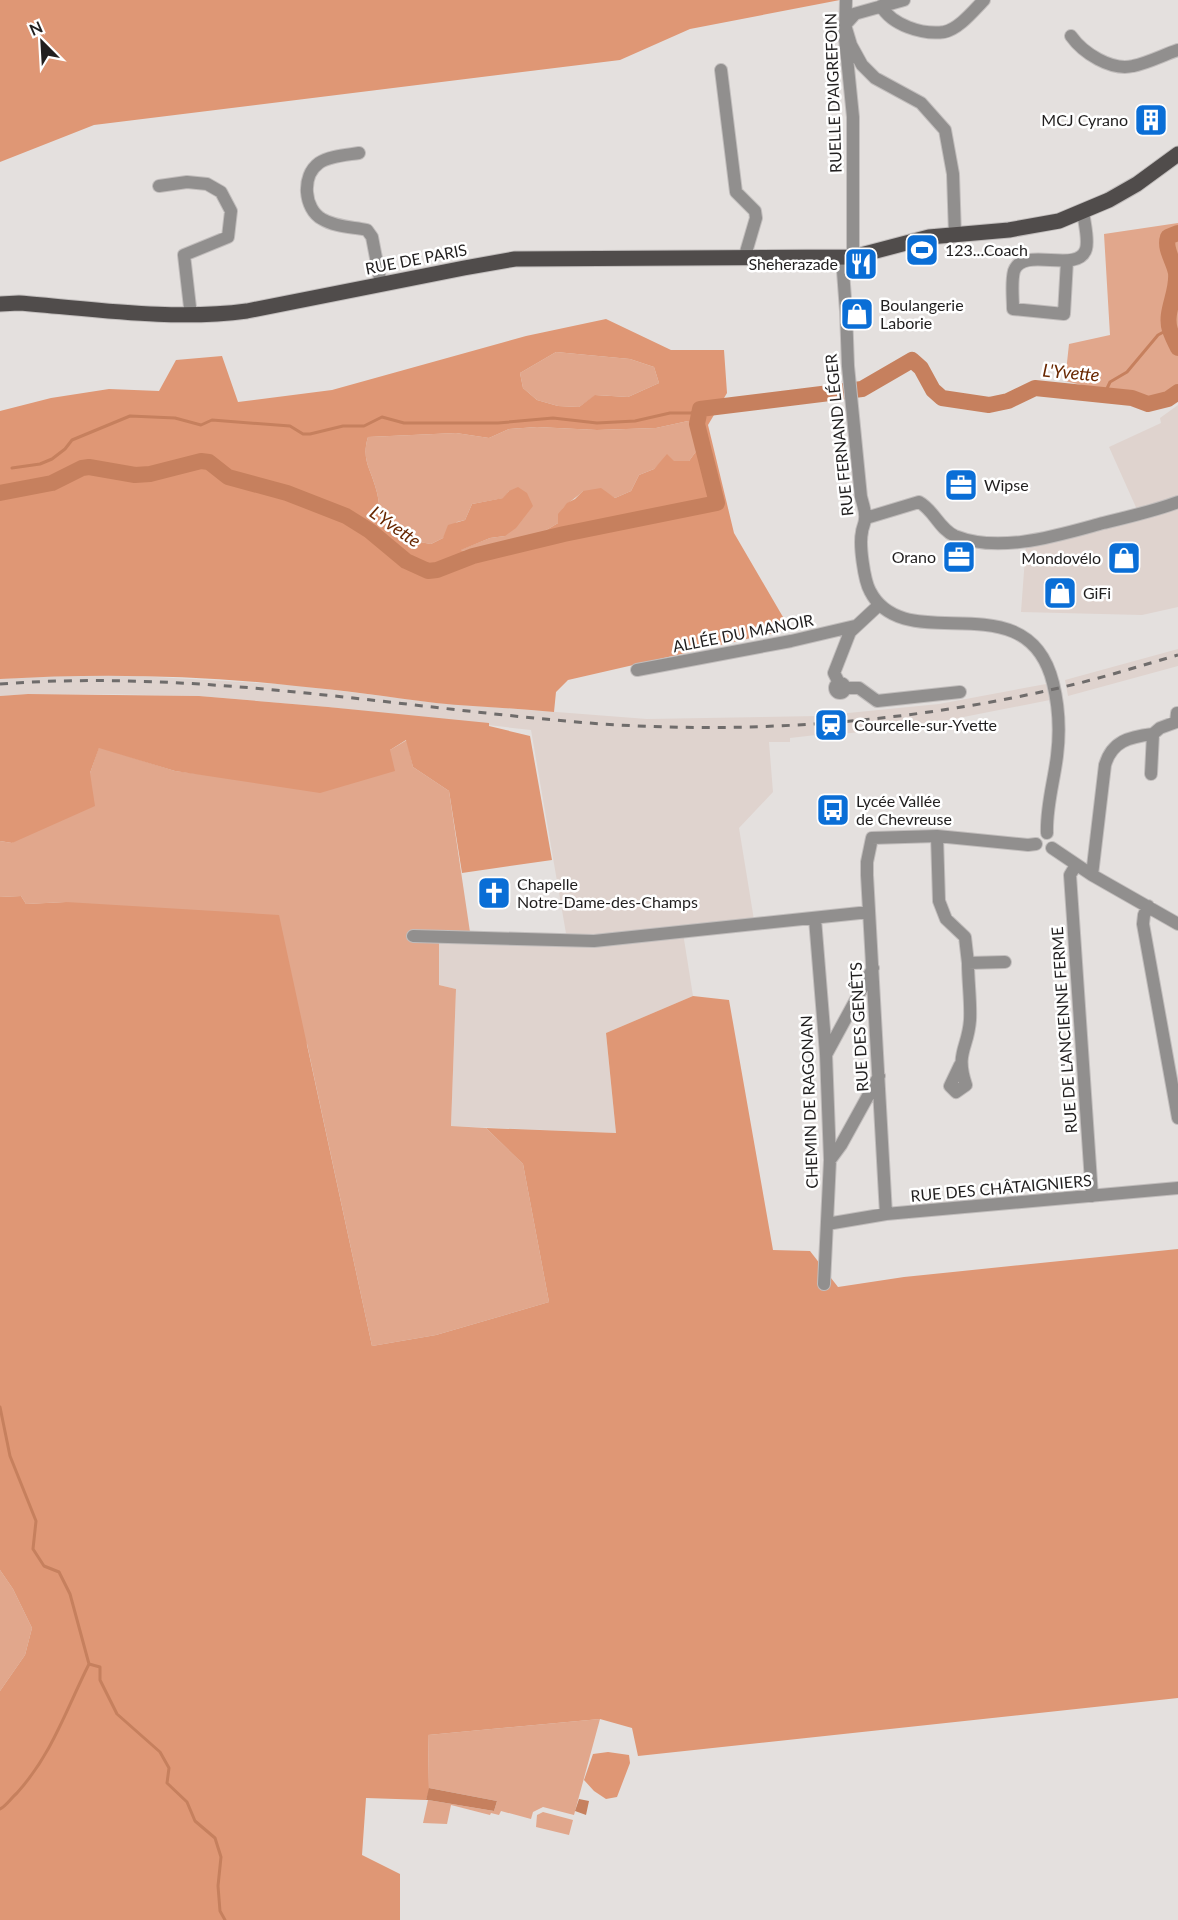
<svg xmlns="http://www.w3.org/2000/svg" width="1178" height="1920" font-family="Lato,sans-serif">
  <style>
    .built { fill: #dfd3ce }
    .green { fill: #e1a78c }
    .forest { fill: #df9775; fill-rule: evenodd }
    .water { fill: #c6805e }
    .lines { fill: none; stroke-linecap: round; stroke-linejoin: round }
    .stream { stroke: #c6805e; stroke-width: 3 }
    .river { stroke: #c6805e; stroke-width: 16 }
    .minor-casing { stroke: #c1bdbc; stroke-width: 14 }
    .major-casing { stroke: #c1bdbc; stroke-width: 17 }
    .minor { stroke: #918f8e; stroke-width: 12 }
    .major { stroke: #504c4b; stroke-width: 15 }
    .rail { stroke: #6f6c6b; stroke-width: 3; stroke-dasharray: 8 8; stroke-linecap: butt }
    .labels { text-anchor: middle; stroke-width: 5; stroke-linejoin: round; paint-order: stroke }
    .street-label { font-size: 16px; fill: #211f1f; stroke: #fff }
    .poi-label { font-size: 16px; fill: #211f1f; stroke: #fff; text-anchor: start }
    .water-label { font-size: 18px; font-style: italic; fill: #682700; stroke: #fff }
  </style>
  <rect width="100%" height="100%" fill="#e4e0de"/>
  <!-- built -->
  <path class="built" d="M1178 405V607L1142 615 1021 612 1026 544 1139 514 1109 447 1161 423 1160 418Z
    M1178 649V666L1068 696 1065 680Z
    M120 675 294 685 439 703 647 719 818 716 939 704 1046 684 1050 700 913 727 830 735V734H825L790 738V742H769L773 792 739 828 755 926 683 933 693 996 606 1033 616 1133 451 1126 456 989 439 985V941L568 945 531 730 328 707 199 696 97 694H28L0 696V679L48 676Z"/>
  <!-- green -->
  <path class="green" d="M1178 223V389L1143 400 1065 381 1069 344 1110 335 1104 234Z
    M556 352 630 359 654 367 659 383 628 397 596 395 579 407 558 406 537 400 523 388 520 373Z
    M688 421 693 427 697 450 689 461 660 463 654 469 639 475 631 491 615 498 608 494 583 491C573 502 558 505 558 523L543 532 463 551 460 550 490 538 505 536 509 491 504 498 472 504 465 520 457 522 443 538 431 544 408 540 389 522 381 518C379 509 379 498 376 489 371 469 361 460 368 437L456 433 489 438 509 429 537 427 597 430 656 428Z
    M407 740 413 767 449 791 470 932 439 934V985L456 989 451 1126 486 1128 523 1164 549 1302 436 1335 372 1346 307 1044 66 902 26 904 21 896 0 897V841L12 843 90 773 99 747 175 771 239 779 390 750Z
    M0 1570 13 1589 32 1628 25 1655 0 1691Z
    M600 1719 574 1815 543 1807 533 1812 531 1819 501 1811 499 1815 491 1813 490 1815 451 1805 447 1824 423 1823 428 1800 494 1811 497 1801 429 1788 428 1735Z
    M543 1812 573 1820 569 1835 536 1827 537 1815Z"/>
  <!-- forest -->
  <path class="forest" d="M0 0H840L690 29 620 60 94 125 0 162Z
    M606 319 671 350H724L727 393 708 425 734 533 790 629 568 680 556 692 554 712C515 708 475 707 436 703 389 697 342 690 296 686 198 675 98 673 0 679V411L51 398 109 389 159 391 176 360 222 356 238 402 332 390 526 336ZM556 352 630 359 654 367 659 383 628 397 595 395 579 407 558 406 537 400 523 388 520 373ZM688 421 693 428 697 450 689 461H674L667 454 654 469 639 475 631 491 615 498 601 488 583 491 575 499 567 503 558 514V523L543 532 463 551 461 550 490 538 505 536 516 528 533 506 527 493 518 487 509 491 503 498 472 504 465 520 448 525 443 538 431 544 408 540 406 532 399 523 389 522 381 518C379 509 379 498 376 489 371 469 361 460 368 437L456 433 489 438 509 429 537 427 597 430 656 428Z
    M28 694 199 696 328 707 489 723V726L530 736 552 860 462 873 449 791 413 767 406 740 390 750 395 771 320 793 175 771 99 748 90 773 95 806 12 843 0 841V696Z
    M21 896 26 904 66 902 279 915 372 1346 436 1335 549 1302 523 1164 486 1128 616 1133 606 1033 693 996 729 1000 773 1250 810 1251 838 1287 904 1277 1178 1249V1698L638 1756 632 1728 600 1719 428 1735 429 1791 426 1800 366 1798 362 1855 400 1874V1920H0V1691L25 1655 32 1628 13 1589 0 1570V897Z
    M608 1752 629 1755 630 1763 617 1797 606 1799 594 1791 584 1780 593 1754Z"/>
  <!-- water -->
  <path class="water" d="M429 1788 497 1801 494 1811 428 1800H426Z
    M579 1799 589 1801 586 1815 575 1811Z"/>
  <g class="lines">
    <!-- stream -->
    <path class="stream" d="M1104 395 1110 382 1127 372 1158 335 1169 329
      M12 468 40 464 52 459 65 449 72 440 130 416 175 418 201 425 212 420 290 426 303 434H310L343 426H364L382 417 404 423H498L553 418 597 423 635 421 670 413H691L700 409
      M0 1407 10 1456 36 1521 33 1549 44 1566 59 1572 70 1594 89 1664C66 1710 52 1754 17 1793 11 1798 7 1805 0 1809
      M89 1664 100 1667V1680L117 1714 160 1752 169 1768 167 1783 187 1802 195 1821 215 1838 221 1857 218 1886 220 1911 225 1920"/>
    <!-- river -->
    <path class="river" d="M1178 233 1168 237C1164 249 1174 261 1176 273 1178 293 1164 312 1170 330 1172 336 1175 342 1178 348
      M0 493 52 483 82 468 89 467 135 475 150 474 201 461 209 462 228 477 287 493 346 516 370 531 406 561 428 571 437 570 473 556 564 534 717 503 697 424 700 409 862 389 912 360 921 368 933 390 942 398 989 405 1008 401 1035 388 1132 398 1148 404 1168 399 1178 392"/>
    <defs>
      <path id="minor" d="M846 0 845 38 853 117V257
        M881 6C892 25 922 35 944 32 959 29 974 10 984 0
        M855 14 845 25 851 45 862 65 875 78 921 103 945 130 953 174 955 235
        M847 16 904 0
        M1071 36C1083 53 1111 71 1133 66 1148 63 1163 55 1178 50
        M721 70 736 192 755 211 756 218 744 259
        M359 153C347 155 329 156 319 163 301 176 304 209 322 219 335 227 353 227 367 230L372 237 381 284
        M159 186 187 182 207 184 221 192 231 211 228 237 184 255 191 316
        M842 258 846 311 848 366 861 497C863 504 866 512 865 519 865 524 862 528 862 532 859 544 864 580 870 591 905 660 1027 578 1053 683 1059 707 1060 732 1057 756 1054 781 1046 807 1047 833
        M1067 261 1064 314 1013 309C1013 298 1011 282 1014 271 1023 245 1078 275 1086 249 1089 239 1084 222 1083 211
        M866 518 919 502C934 510 939 529 955 536 1000 554 1059 535 1103 523 1128 517 1154 511 1178 502
        M637 670 791 641 855 626
        M839 683 834 673 850 632 879 605
        M835 688a5 5 0 1 1 10 0a5 5 0 1 1-10 0Z
        M845 688H859L877 701 960 692
        M1153 734 1160 728 1176 722 1177 713
        M937 836 939 901 946 919 965 937 968 963 1005 962
        M1052 848 1092 875 1178 924
        M1076 865 1070 875 1092 1196
        M1092 875 1105 765C1112 741 1129 737 1153 734L1151 774
        M1148 906 1144 915 1143 924 1178 1118
        M815 919 826 1054 830 1160 824 1284
        M413 936 594 941 869 912
        M827 1053 873 968
        M960 1065 950 1086 956 1092 966 1085C955 1052 968 1049 970 1020 971 1002 968 982 968 963
        M830 1160 841 1145 879 1076
        M886 1214 867 875V862L872 838 937 836 1028 845 1036 844
        M827 1224 886 1214 1178 1188"/>
      <path id="major" d="M0 304 19 303C95 309 172 321 247 311L464 268 515 259 853 257 929 237 1009 230 1059 221 1109 200 1137 184 1178 154"/>
    </defs>
    <!-- minor casing -->
    <use href="#minor" class="minor-casing"/>
    <!-- major casing -->
    <use href="#major" class="major-casing"/>
    <!-- minor -->
    <use href="#minor" class="minor"/>
    <!-- major -->
    <use href="#major" class="major"/>
    <!-- rail -->
    <path class="rail" d="M0 684C197 669 392 707 589 723 746 735 909 723 1063 687 1102 678 1140 666 1178 655"/>
  </g>
  <!-- icons -->
  <defs>
    <symbol id="building-square" viewBox="-11 -11 22 22"><rect x="-9" y="-9" width="18" height="18" rx="4" fill="#0a6ed6" stroke="#fff"/><path d="M-4-6H4V6H1V3H-1V6H-4ZM-2.5-4.3h1.7v1.8h-1.7ZM.8-4.3h1.7v1.8H.8ZM-2.5-1h1.7V.8h-1.7ZM.8-1h1.7V.8H.8Z" fill="#fff"/></symbol>
    <symbol id="stadium-square" viewBox="-11 -11 22 22"><rect x="-9" y="-9" width="18" height="18" rx="4" fill="#0a6ed6" stroke="#fff"/><path d="M0-5a6.5 5 0 1 0 0 10a6.5 5 0 1 0 0-10ZM-3.5-1.8h7v3.6h-7Z" fill="#fff"/></symbol>
    <symbol id="restaurant-square" viewBox="-11 -11 22 22"><rect x="-9" y="-9" width="18" height="18" rx="4" fill="#0a6ed6" stroke="#fff"/><path d="M-5-6h1v4h1v-4h1v4h1v-4h1v5L-1.5 .5V6h-2V.5L-5-1ZM5-6V6H3V1.5H1.5Q1.5-4 5-6Z" fill="#fff"/></symbol>
    <symbol id="shop-square" viewBox="-11 -11 22 22"><rect x="-9" y="-9" width="18" height="18" rx="4" fill="#0a6ed6" stroke="#fff"/><path d="M-5-2.5h2.3a2.7 3.5 0 0 1 5.4 0H5L5.5 6h-11ZM-1.5-2.5h3a1.5 2.3 0 0 0-3 0Z" fill="#fff"/></symbol>
    <symbol id="office-square" viewBox="-11 -11 22 22"><rect x="-9" y="-9" width="18" height="18" rx="4" fill="#0a6ed6" stroke="#fff"/><path d="M-6-3h4V-5.5h4V-3h4V5H-6ZM-1-4.5V-3h2v-1.5ZM-6 0V1H6V0Z" fill="#fff"/></symbol>
    <symbol id="station-square" viewBox="-11 -11 22 22"><rect x="-9" y="-9" width="18" height="18" rx="4" fill="#0a6ed6" stroke="#fff"/><path d="M-3-6H3Q5-6 5-4V2Q5 4 3 4L4.5 6H3L1.5 4h-3L-3 6H-4.5L-3 4Q-5 4-5 2V-4Q-5-6-3-6ZM-3.5-4v3h7v-3ZM-3.5 1v1.5H-2V1ZM2 1v1.5H3.5V1Z" fill="#fff"/></symbol>
    <symbol id="bus-square" viewBox="-11 -11 22 22"><rect x="-9" y="-9" width="18" height="18" rx="4" fill="#0a6ed6" stroke="#fff"/><path d="M-5-6H5V4H4V6H2V4H-2V6H-4V4H-5ZM-3.5-4V0h7V-4ZM-3.5 1.2v1.5H-2V1.2ZM2 1.2v1.5H3.5V1.2Z" fill="#fff"/></symbol>
    <symbol id="church-square" viewBox="-11 -11 22 22"><rect x="-9" y="-9" width="18" height="18" rx="4" fill="#0a6ed6" stroke="#fff"/><path d="M-1.2-6h2.4v3.5h3.3v2.4h-3.3V6h-2.4V-.1h-3.3v-2.4h3.3Z" fill="#fff"/></symbol>
  </defs>
  <g fill-rule="evenodd">
    <use href="#building-square" x="1132" y="101" width="38" height="38"/>
    <use href="#stadium-square" x="903" y="231" width="38" height="38"/>
    <use href="#restaurant-square" x="842" y="245" width="38" height="38"/>
    <use href="#shop-square" x="838" y="295" width="38" height="38"/>
    <use href="#office-square" x="942" y="466" width="38" height="38"/>
    <use href="#office-square" x="940" y="538" width="38" height="38"/>
    <use href="#shop-square" x="1105" y="539" width="38" height="38"/>
    <use href="#shop-square" x="1041" y="574" width="38" height="38"/>
    <use href="#station-square" x="812" y="706" width="38" height="38"/>
    <use href="#bus-square" x="814" y="791" width="38" height="38"/>
    <use href="#church-square" x="475" y="874" width="38" height="38"/>
  </g>
  <g class="labels">
    <!-- street labels -->
    <g class="street-label">
      <text transform="translate(833 93) rotate(-92)" y="6">RUELLE D'AIGREFOIN</text>
      <text transform="translate(416 259) rotate(-11)" y="6">RUE DE PARIS</text>
      <text transform="translate(839 435) rotate(-96)" y="6">RUE FERNAND LÉGER</text>
      <text transform="translate(743 633) rotate(-11)" y="6">ALLÉE DU MANOIR</text>
      <text transform="translate(859 1027) rotate(-93)" y="6">RUE DES GENÊTS</text>
      <text transform="translate(1064 1030) rotate(-94)" y="6">RUE DE L'ANCIENNE FERME</text>
      <text transform="translate(809 1102) rotate(-92)" y="6">CHEMIN DE RAGONAN</text>
      <text transform="translate(1001 1188) rotate(-5)" y="6">RUE DES CHÂTAIGNIERS</text>
    </g>
    <!-- poi labels -->
    <g class="poi-label">
      <text x="1128" y="126" text-anchor="end">MCJ Cyrano</text>
      <text x="945" y="256">123...Coach</text>
      <text x="838" y="270" text-anchor="end">Sheherazade</text>
      <text x="880" y="311">Boulangerie<tspan x="880" dy="18">Laborie</tspan></text>
      <text x="984" y="491">Wipse</text>
      <text x="936" y="563" text-anchor="end">Orano</text>
      <text x="1101" y="564" text-anchor="end">Mondovélo</text>
      <text x="1083" y="599">GiFi</text>
      <text x="854" y="731">Courcelle-sur-Yvette</text>
      <text x="856" y="807">Lycée Vallée<tspan x="856" dy="18">de Chevreuse</tspan></text>
      <text x="517" y="890">Chapelle<tspan x="517" dy="18">Notre-Dame-des-Champs</tspan></text>
    </g>
    <!-- water labels -->
    <g class="water-label">
      <text transform="translate(1071 373) rotate(5)" y="6">L'Yvette</text>
      <text transform="translate(395 527) rotate(35)" y="6">L'Yvette</text>
    </g>
  </g>
  <!-- north arrow -->
  <g transform="translate(42 42) rotate(336)" stroke="#ffffff" stroke-width="4.5" paint-order="stroke">
  <path d="M0-4.5L10 22L0 15L-10 22Z" fill="#211f1f"/>
  <text y="-9" font-size="16" font-weight="bold" text-anchor="middle" fill="#211f1f">N</text>
  </g>
</svg>
